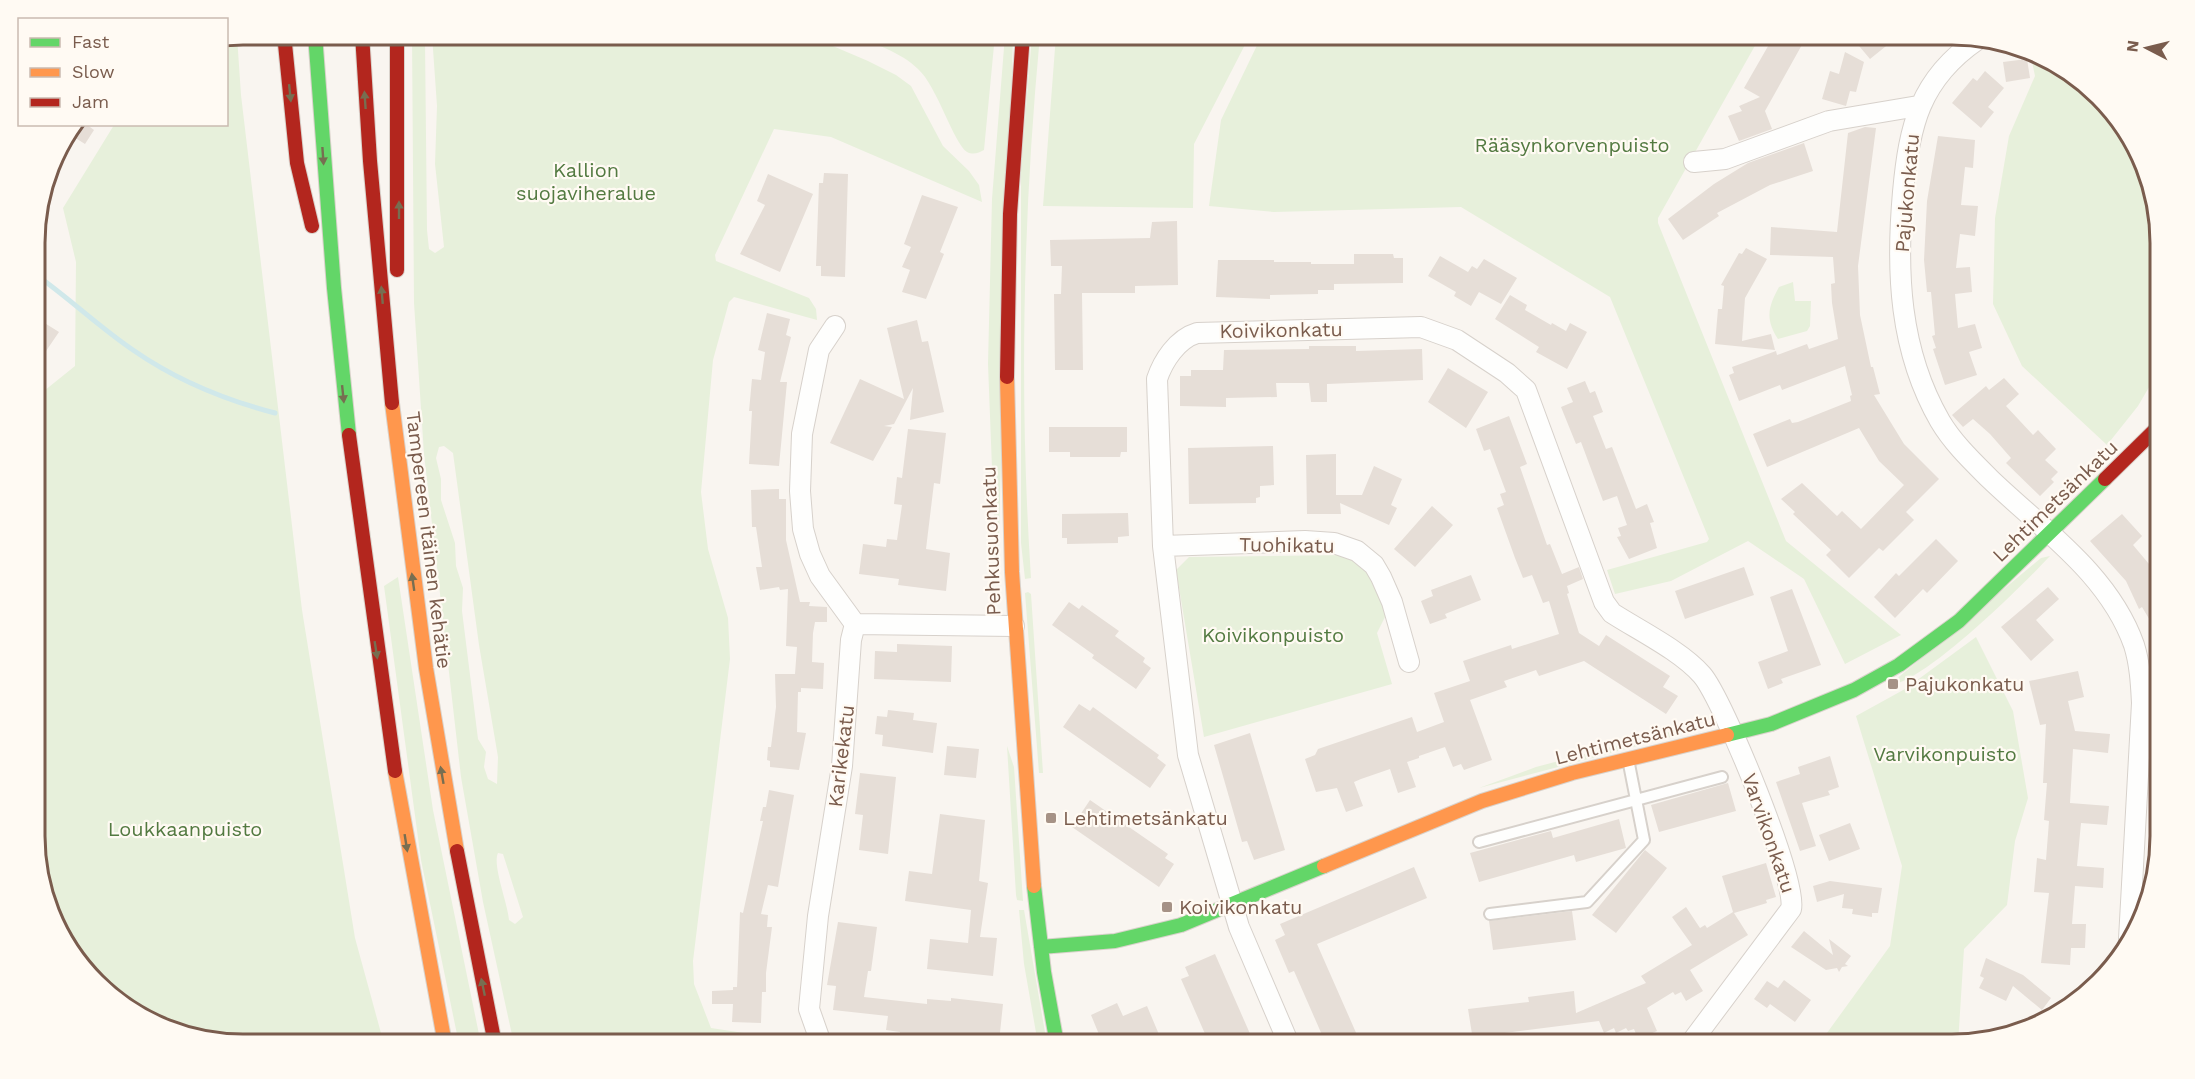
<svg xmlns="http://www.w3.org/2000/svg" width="2195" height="1079" font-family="'Work Sans',sans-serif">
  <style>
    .green { fill: #e7f0db; fill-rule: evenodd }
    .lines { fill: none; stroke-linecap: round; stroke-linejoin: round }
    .stream { stroke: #d0e8ea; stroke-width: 5 }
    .building { fill: #e6ded7 }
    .lane-casing { stroke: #d7d1cb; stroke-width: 14 }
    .street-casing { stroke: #d7d1cb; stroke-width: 22 }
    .fast-casing { stroke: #d9d2cb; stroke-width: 16 }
    .slow-casing { stroke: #d9d2cb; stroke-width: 16 }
    .jam-casing { stroke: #d9d2cb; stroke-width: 16 }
    .lane { stroke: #fefefd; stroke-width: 10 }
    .street { stroke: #fefefd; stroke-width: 20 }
    .fast { stroke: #63d668; stroke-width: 14 }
    .slow { stroke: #ff974d; stroke-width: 14 }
    .jam { stroke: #b3261e; stroke-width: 14 }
    .oneway { fill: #776e51 }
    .poi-dot { fill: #a69286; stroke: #fffaf3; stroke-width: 2 }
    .labels { text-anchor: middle; stroke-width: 4.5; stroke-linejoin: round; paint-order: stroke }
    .park-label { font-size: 20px; fill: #537a41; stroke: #fffaf3 }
    .street-label { font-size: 20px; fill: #7a5c4d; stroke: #fffaf3 }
    .poi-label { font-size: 20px; fill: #7a5c4d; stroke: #fffaf3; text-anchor: start }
    .rim { fill: none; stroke: #7a5c4d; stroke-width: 3 }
  </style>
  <rect width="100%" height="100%" fill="#f9f5f0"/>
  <!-- green -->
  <path class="green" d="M1183 34 1191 39 1205 35H1250L1194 144 1193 208 1043 206 1056 35Z
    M412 35H424L425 41 427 230 429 249 435 253 444 247 435 164 437 106 432 35H807L868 61 896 75 911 86 943 146 969 171 979 185 982 202 831 137 774 129 715 255 716 261 809 298 816 309 817 320 734 297 729 302 713 360 701 492 708 549 728 618 730 659 693 961 694 984 711 1028 797 1041V1044H514L483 902 461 777 424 454 414 303ZM444 446 453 453 479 645 498 757 497 784 488 779 484 767 486 752 478 739 462 611 463 588 456 566 455 543 441 500V479L436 458 439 447ZM498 853 503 854 523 917 515 924 509 920C508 904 492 865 498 853Z
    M853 35H995L984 150C979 153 973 155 967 152 954 144 937 86 918 69 901 52 874 44 853 35Z
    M1005 35H1013L998 571 996 572 988 364 992 199Z
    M1032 35H1040C1023 216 1019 396 1031 578L1025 579 1021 543V170Z
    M1262 35H1761L1658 218V223L1786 541 1901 635 1845 664 1804 579 1748 541 1671 581 1615 594 1607 570 1707 542 1709 539 1610 297 1461 207 1274 212 1209 206 1221 120Z
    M237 36 241 95 302 610 355 938 384 1044H243L151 1023 77 963 36 864 35 454 39 448V395L75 366 76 262 63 208 114 125 226 124 227 38Z
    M2030 52 2044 56 2125 127 2159 216V370L2138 406 2107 445 2022 366 1993 304 1995 218 2009 136 2035 76Z
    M1793 282 1795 301H1811L1810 326 1807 331 1778 339C1765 319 1768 307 1779 287Z
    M1348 555 1372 573 1386 615 1377 633 1392 684 1204 737 1176 570 1189 557Z
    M2050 556C2019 589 1936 671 1896 684L1894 681 2041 558Z
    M398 577 433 810 481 1044H459L421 860 384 586Z
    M1028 592 1031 594 1043 773H1039L1025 593Z
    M1976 637 2013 711 2028 798 2015 841 2007 905 1964 949 1958 1044H1819L1890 946 1902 866 1856 716 1905 689Z
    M1676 730 1682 734 1479 788 1536 767Z
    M1007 746 1014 767 1023 901 1017 900 1016 895Z
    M1019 910H1024L1047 1044H1038L1024 964Z"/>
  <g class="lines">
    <!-- stream -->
    <path class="stream" d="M35 274C69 298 99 327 133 350 176 380 225 400 275 413"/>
  </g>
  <!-- building -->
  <path class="building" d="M1775 34H1808L1765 111 1772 129 1739 141 1728 116 1742 111 1739 106 1760 97 1744 88Z
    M1849 34H1901L1870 59Z
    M1845 52 1864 62 1856 92 1850 91 1846 106 1822 99 1830 71 1839 74Z
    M2027 59 2030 78 2006 82 2003 62Z
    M1985 71 2004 88 1988 107 1994 112 1981 128 1952 103 1973 78 1977 81Z
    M76 124H86L94 130 85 144 69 134Z
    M1865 127 1876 128 1858 266 1860 315 1871 367H1873L1880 394 1874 395 1904 444 1939 479 1906 512 1914 520 1883 551 1879 548 1849 578 1826 555 1831 550 1793 514 1795 512 1781 499 1802 483 1837 516 1842 511 1861 529 1904 485 1879 461 1859 428 1767 467 1753 434 1790 419 1792 423 1798 422 1851 401 1850 396 1852 395 1845 366 1782 390 1780 385 1739 401 1729 375 1734 373 1732 367 1776 351 1777 355 1780 354 1807 344 1809 349 1838 339 1832 303 1831 284 1835 283 1833 257 1770 255 1771 227 1837 232 1848 133Z
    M1938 136 1975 140 1973 168 1965 167 1961 205 1978 206 1975 236 1960 234 1956 268 1970 267 1972 292 1955 294 1958 328 1975 324 1982 348 1969 352 1977 375 1945 385 1933 349 1936 348 1932 336 1935 335 1931 292H1927L1924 260 1927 201Z
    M1804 143 1813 171 1770 185 1717 213 1719 216 1683 240 1668 219 1714 184 1748 163Z
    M824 173 848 174 845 277 821 276V266H816L819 183H823Z
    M768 174 813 194 780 272 740 254 765 205 757 201Z
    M922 195 958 207 940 252 944 254 926 299 902 292 910 270 902 267 911 247 904 244Z
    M1177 221 1178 285 1135 286V293H1082L1083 370H1055L1054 294H1061L1062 266H1051L1050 240 1150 238 1152 222Z
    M1746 248 1767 259 1745 298 1742 341 1771 334 1775 350 1715 344 1718 309H1722L1724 286 1721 285 1739 253 1742 254Z
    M1354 254H1393L1394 258H1403V283L1334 284V290H1318V294L1270 295V299L1216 297 1218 260H1274V262H1311V264H1354Z
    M1440 256 1468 272 1472 266 1477 269 1484 259 1517 278 1501 304 1479 292 1471 306 1454 296 1456 292 1428 276Z
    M1510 295 1527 305 1525 310 1551 325 1552 323 1566 331 1570 323 1587 332 1567 369 1536 352 1539 347 1495 319Z
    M767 313 790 319 786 335 791 337 780 382H787L779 466 749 464 752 411H749L752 379 761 380 765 352 758 350Z
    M35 317 59 332 44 354 35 349Z
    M917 320 922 342 928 341 944 412 910 420 913 388 894 424 884 426 892 427 873 461 830 443 860 379 904 399 887 328Z
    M1309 346H1356V351L1422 349 1423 380 1327 384V402H1311L1309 383H1276L1277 397 1226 398V407L1180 406V376H1191V370H1223L1224 350 1309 349Z
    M1448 368 1488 392 1466 428 1428 402Z
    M2004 378 2019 394 2006 406 2033 435 2038 430 2056 449 2045 460 2058 472 2051 479 2054 482 2040 496 2006 463 2011 458 1990 434 1973 419 1963 427 1952 415 1986 386 1989 390Z
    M1585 381 1590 393 1595 391 1603 412 1593 416 1606 449 1612 447 1636 509 1647 504 1654 522 1650 523 1657 548 1629 559 1617 537 1621 536 1618 528 1627 525 1617 496 1603 501 1581 442 1576 444 1561 407 1573 402 1567 388Z
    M1509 416 1527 464 1520 467 1547 545 1550 544 1562 574 1579 567 1583 579 1567 586 1569 593 1567 594 1579 633 1599 646 1606 635 1670 676 1663 687 1678 696 1666 714 1584 661 1539 676 1536 670 1504 681 1507 687 1470 700 1492 760 1464 770 1461 764 1453 767 1445 747 1419 756V758L1407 762 1416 787 1398 793 1390 769 1361 779 1354 782 1363 806 1346 812 1337 788 1316 792 1305 759 1315 755 1318 749 1412 717 1417 732 1444 722 1434 693 1470 681 1463 661 1511 645 1512 649 1559 634 1549 601 1543 603 1532 575 1523 578 1515 558 1497 508 1504 505 1500 494 1506 492 1490 449 1484 451 1476 429Z
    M1049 427H1127V452H1121L1120 457H1070V452H1049Z
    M908 429 946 433 940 484 934 483 926 549 950 553 946 591 898 585 899 579 859 574 863 544 886 547 887 539 897 540 902 505 894 504 897 477 902 478Z
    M1273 446 1274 485 1260 486V497L1256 498V503L1189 504 1188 448Z
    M1336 454V495H1362L1374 466 1402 479 1391 505 1397 508 1389 525 1340 503 1341 514H1307L1306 455Z
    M779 489V499H786V540L800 602H810L809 606 827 607V622H815L813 633 812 662 824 663 823 689 801 688V692H798L797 732 806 733 799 770 770 767V761L767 760 768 747H771L776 707 775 674H795L797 647 786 646 788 589 780 590 779 587 760 590 756 567H762L756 527H752L751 490Z
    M1432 506 1453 525 1415 567 1394 549Z
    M1128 513 1129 536 1118 537V543L1067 544V538H1062V514Z
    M2122 514 2142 536 2133 545 2160 577V616L2151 622 2142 607 2139 609 2126 581 2090 541Z
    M1936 539 1958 561 1927 593 1923 589 1895 618 1874 597 1896 573 1899 576Z
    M1744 567 1754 595 1685 619 1675 591Z
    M1471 575 1481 600 1445 614 1447 618 1430 624 1421 601 1433 596 1431 590Z
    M2048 587 2059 599 2036 620 2054 640 2031 661 2001 627Z
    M1792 589 1821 665 1781 679 1783 683 1768 689 1758 662 1788 651 1770 597Z
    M1069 602 1079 609 1082 605 1119 631 1115 636 1145 658 1143 662 1151 668 1136 689 1092 658 1094 655 1052 625Z
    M897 644 952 646 951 682 874 679 875 651 897 652Z
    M2078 671 2084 697 2068 701 2075 731 2110 734 2108 753 2073 749 2070 803 2109 806 2107 825 2081 823 2077 866 2104 868 2103 888 2075 886 2072 924H2086L2085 948H2071L2070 965 2041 963 2049 893 2034 892 2037 858 2046 860 2049 821 2044 820 2047 783H2043L2046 724 2040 725 2029 681Z
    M1079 704 1090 711 1093 707 1159 755 1157 758 1166 765 1150 788 1063 727Z
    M888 710 914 713 913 720 937 723 933 753 882 746 883 735 875 734 877 716 887 717Z
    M1250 733 1285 850 1254 860 1247 841 1242 842 1214 745Z
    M947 746 979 749 976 778 944 775Z
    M1830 756 1839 787 1828 791 1830 795 1802 803 1816 846 1800 851 1776 782 1800 774 1798 767Z
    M860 773 896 777 888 854 859 850 863 815 855 814Z
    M1728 783 1736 811 1659 832 1651 805Z
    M769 790 794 795 778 887 768 885 761 914 768 915 767 927H772L766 973V992H762L761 1023 732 1022 733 1004H712V991L733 990V987H737L740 912 743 913 763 821H760L763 807H766Z
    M1090 800 1168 854 1165 858 1174 864 1159 887 1072 827Z
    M940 814 985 820 979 881 988 883 980 937 997 938 993 976 927 969 930 939 968 943 971 910 905 901 909 871 932 874Z
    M1619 819 1626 848 1576 862 1574 855 1479 882 1470 853 1551 831 1553 838Z
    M1850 823 1860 849 1829 861 1819 835Z
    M1645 850 1667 868 1616 933 1592 915Z
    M1766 863 1776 897 1766 900 1767 903 1734 913 1748 935 1690 970 1703 991 1686 1001 1681 992 1675 995 1673 992 1647 1008 1657 1031 1638 1039 1634 1029 1628 1031 1626 1028 1616 1033 1614 1028 1604 1033 1599 1021 1481 1036V1033L1472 1034 1468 1009 1529 1002 1528 997 1574 991 1576 1013 1646 983 1641 976 1692 945 1672 917 1686 907 1700 928 1705 925 1707 928 1733 912 1722 876Z
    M1414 867 1427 898 1317 944 1361 1044H1326L1294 971 1289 973 1275 940 1285 935 1280 924Z
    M1830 881 1882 888 1878 913H1872V917L1852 914 1853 909 1842 908 1844 894 1817 902 1813 886Z
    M1572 911 1576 940 1493 950 1489 921Z
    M838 922 877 927 871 971H868L864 997 927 1004V999L951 1001V998L1003 1004 999 1042 900 1035V1032L886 1030 888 1016 833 1010 836 986 827 985Z
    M1804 931 1833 955 1829 939 1851 956 1845 964 1848 966 1842 967 1839 972 1837 968 1826 970 1791 947Z
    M1215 954 1251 1036 1232 1044H1219L1217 1040 1209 1043 1181 979 1189 976 1185 967Z
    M1986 958 2023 975 2051 998 2042 1010 2013 986 2006 1001 1979 988 1984 978 1980 976Z
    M1784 980 1811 1000 1795 1022 1770 1004 1767 1008 1754 999 1767 981 1778 988Z
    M1117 1003 1123 1016 1147 1006 1163 1044H1103L1091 1015Z"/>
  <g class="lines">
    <defs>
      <path id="lane" d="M1479 842 1722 777
        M1490 914 1587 902 1644 840 1628 759"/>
      <path id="street" d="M1977 40C1920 79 1909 126 1903 192 1896 271 1899 350 1940 421 1953 443 1972 461 1990 479 2042 529 2109 574 2134 645 2140 664 2141 684 2142 703L2129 939
        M1694 162 1725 159 1829 121 1918 106
        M835 326 819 350 802 434 800 491 803 529 810 554 820 576 855 624
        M1163 546 1305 541 1334 543 1357 551 1374 565 1381 577 1392 602 1409 662
        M821 1043 809 1009 818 916 842 766 851 640 855 624 1014 626
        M1289 1044 1239 927 1188 755 1163 546 1157 379C1163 361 1177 339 1197 333L1421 327 1457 340 1507 373 1526 390 1604 602 1612 613C1640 631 1681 651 1702 675 1723 699 1798 882 1791 909L1690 1044"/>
      <path id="fast" d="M315 34 334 288 349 435
        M1727 735 1771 724 1854 690 1899 665 1959 621 2105 479
        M1034 886 1044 972 1057 1044
        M1041 947 1115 941 1181 925 1324 866"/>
      <path id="slow" d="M1007 377 1012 572 1034 886
        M392 403 426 668 457 851
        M395 771 445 1044
        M1324 866 1482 801 1572 773 1727 735"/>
      <path id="jam" d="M284 34 297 163 312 226
        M362 34 370 161 392 403
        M397 34V270
        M1007 377 1010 214 1023 34
        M349 435 395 771
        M2105 479 2159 426
        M457 851 495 1044"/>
    </defs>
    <!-- lane casing -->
    <use href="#lane" class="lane-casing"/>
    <!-- street casing -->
    <use href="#street" class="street-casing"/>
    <!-- fast casing -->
    <use href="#fast" class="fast-casing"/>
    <!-- slow casing -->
    <use href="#slow" class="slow-casing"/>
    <!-- jam casing -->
    <use href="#jam" class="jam-casing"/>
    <!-- lane -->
    <use href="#lane" class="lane"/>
    <!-- street -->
    <use href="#street" class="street"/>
    <!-- fast -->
    <use href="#fast" class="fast"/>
    <!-- slow -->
    <use href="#slow" class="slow"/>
    <!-- jam -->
    <use href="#jam" class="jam"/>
  </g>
  <!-- one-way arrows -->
  <defs><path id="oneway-solid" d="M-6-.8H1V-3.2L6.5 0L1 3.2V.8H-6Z" transform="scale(1.5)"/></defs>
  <g class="oneway">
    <use href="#oneway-solid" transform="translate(290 93) rotate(84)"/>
    <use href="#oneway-solid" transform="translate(365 100) rotate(-94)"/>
    <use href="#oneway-solid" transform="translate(323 156) rotate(86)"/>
    <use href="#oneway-solid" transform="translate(399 210) rotate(-90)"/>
    <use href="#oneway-solid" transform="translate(382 295) rotate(-95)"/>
    <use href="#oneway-solid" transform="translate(343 394) rotate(84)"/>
    <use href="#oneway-solid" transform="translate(413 582) rotate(-98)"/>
    <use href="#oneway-solid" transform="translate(376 650) rotate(81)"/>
    <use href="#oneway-solid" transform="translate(442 775) rotate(-100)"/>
    <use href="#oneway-solid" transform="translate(406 843) rotate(81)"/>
    <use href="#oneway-solid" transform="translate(483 987) rotate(-102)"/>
  </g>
  <!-- markers -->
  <g class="poi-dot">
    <rect x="1887" y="678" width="12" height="12" rx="3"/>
    <rect x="1045" y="812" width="12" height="12" rx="3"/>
    <rect x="1161" y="901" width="12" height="12" rx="3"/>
  </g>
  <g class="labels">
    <!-- park labels -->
    <g class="park-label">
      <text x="1572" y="152">Rääsynkorvenpuisto</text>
      <text x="586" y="177">Kallion<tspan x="586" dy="23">suojaviheralue</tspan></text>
      <text x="1273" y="642">Koivikonpuisto</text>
      <text x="1945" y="761">Varvikonpuisto</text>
      <text x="185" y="836">Loukkaanpuisto</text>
    </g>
    <!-- street labels -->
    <g class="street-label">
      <text transform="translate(1907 193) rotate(-85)" y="7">Pajukonkatu</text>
      <text transform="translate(1281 330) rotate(-1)" y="7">Koivikonkatu</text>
      <text transform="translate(2055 501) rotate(-44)" y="7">Lehtimetsänkatu</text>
      <text transform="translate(429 540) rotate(83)" y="7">Tampereen itäinen kehätie</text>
      <text transform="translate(991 541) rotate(-92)" y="7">Pehkusuonkatu</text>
      <text transform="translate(1287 545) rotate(1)" y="7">Tuohikatu</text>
      <text transform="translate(1635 738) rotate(-14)" y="7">Lehtimetsänkatu</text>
      <text transform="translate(841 756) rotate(-83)" y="7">Karikekatu</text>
      <text transform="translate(1769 833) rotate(71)" y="7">Varvikonkatu</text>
    </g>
    <!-- poi labels -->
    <g class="poi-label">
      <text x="1905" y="691">Pajukonkatu</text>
      <text x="1063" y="825">Lehtimetsänkatu</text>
      <text x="1179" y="914">Koivikonkatu</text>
    </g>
  </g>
  <!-- crop -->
  <path d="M0 0H2195V1079H0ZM243 45H1952A198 198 0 0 1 2150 243V836A198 198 0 0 1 1952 1034H243A198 198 0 0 1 45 836V243A198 198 0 0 1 243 45Z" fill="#fffaf3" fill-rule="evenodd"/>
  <path class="rim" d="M243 45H1952A198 198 0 0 1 2150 243V836A198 198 0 0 1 1952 1034H243A198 198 0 0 1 45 836V243A198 198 0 0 1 243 45Z"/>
  <!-- legend -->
  <rect x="18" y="18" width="210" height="108" fill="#fffaf3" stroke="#cabbb1" stroke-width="1.5"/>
  <rect x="30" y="38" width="30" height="9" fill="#63d668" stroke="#cabbb1" stroke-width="1.5"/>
  <text x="72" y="48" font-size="18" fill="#7a5c4d">Fast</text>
  <rect x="30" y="68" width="30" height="9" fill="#ff974d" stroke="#cabbb1" stroke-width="1.5"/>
  <text x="72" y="78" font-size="18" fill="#7a5c4d">Slow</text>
  <rect x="30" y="98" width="30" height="9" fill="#b3261e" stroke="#cabbb1" stroke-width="1.5"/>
  <text x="72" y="108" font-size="18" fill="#7a5c4d">Jam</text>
  <!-- north arrow -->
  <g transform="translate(2147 48) rotate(277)" stroke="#fffaf3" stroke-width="4.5" paint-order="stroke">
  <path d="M0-4.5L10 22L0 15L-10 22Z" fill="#7a5c4d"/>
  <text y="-9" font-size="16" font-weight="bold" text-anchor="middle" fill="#7a5c4d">N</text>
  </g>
</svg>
